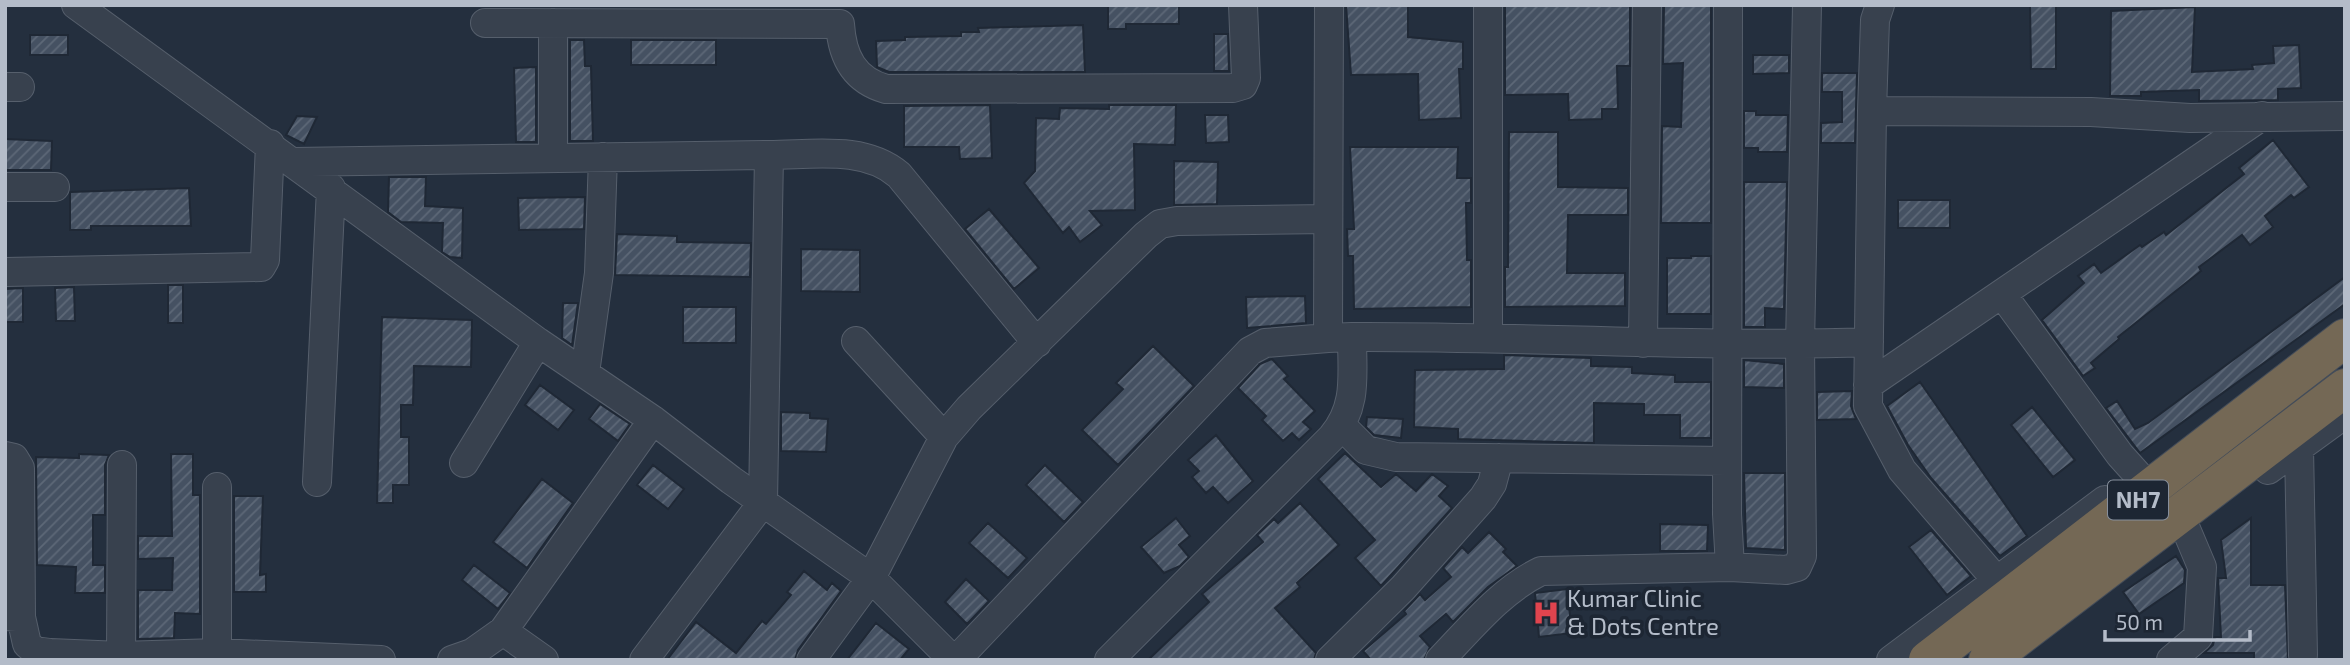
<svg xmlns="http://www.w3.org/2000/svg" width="2350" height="665" font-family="'Exo 2',sans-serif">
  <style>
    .building { fill: url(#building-hatch); stroke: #1f2835; stroke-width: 2 }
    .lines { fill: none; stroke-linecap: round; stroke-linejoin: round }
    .minor-casing { stroke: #565f6c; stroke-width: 30 }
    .highway-casing { stroke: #434c59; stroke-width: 40 }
    .minor { stroke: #38414e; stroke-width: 28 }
    .highway { stroke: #746855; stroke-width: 38 }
    .labels { text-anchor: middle; stroke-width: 7; stroke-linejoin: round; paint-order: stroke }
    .shield { fill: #1d2633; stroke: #878f9c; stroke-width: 2 }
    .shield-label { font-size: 23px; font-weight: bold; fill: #b4bcc9 }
    .poi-label { font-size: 24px; fill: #b4bcc9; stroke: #1d2633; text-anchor: start }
  </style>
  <defs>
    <pattern id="building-hatch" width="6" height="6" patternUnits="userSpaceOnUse" patternTransform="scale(1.75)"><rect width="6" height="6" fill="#455162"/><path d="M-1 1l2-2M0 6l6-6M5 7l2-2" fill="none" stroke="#5d6877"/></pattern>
  </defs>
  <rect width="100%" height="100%" fill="#242f3e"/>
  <!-- building -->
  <path class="building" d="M1108 5H1179V24H1126V29H1108Z
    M1346 5H1408V37L1463 42V69H1459L1461 118 1419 120 1418 74 1351 75Z
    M1505 5H1630V66H1617L1618 109H1602V119L1569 120 1568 94 1505 95Z
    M1664 5H1711V223H1661L1662 126 1681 127 1683 63 1663 64Z
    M2030 5H2056V69H2031Z
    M2195 7 2192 72 2253 69 2252 65 2274 63 2273 46 2299 45 2301 88 2278 89V100L2199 101V90L2141 92V96H2110L2111 11Z
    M1083 25 1085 72H889L877 67 876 41 905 40V37L961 36V32H979L978 28Z
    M1214 34H1228L1229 71H1214Z
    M30 35H68V55H30Z
    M570 40H584L585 66H591L593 141H570Z
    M631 40H716V65H631Z
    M1753 55H1789V73L1753 74Z
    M536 67V142H516L514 68Z
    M1822 73H1857L1855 143H1821V123L1842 122V92H1822Z
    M990 105 992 158 960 159 959 147H904V106Z
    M1109 105H1176L1175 145 1134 144 1135 210 1090 211 1102 225 1080 242 1069 227 1063 233 1024 183 1035 171 1036 118 1059 119 1060 108 1109 109Z
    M1744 111H1756V115H1788L1787 152H1758V148H1744Z
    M1205 115H1228L1229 142 1206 143Z
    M297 116 317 117 304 144 286 135Z
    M1509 132H1558V187L1628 188V215H1568L1567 273H1625V306L1505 307V267H1508Z
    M5 139 52 141 51 170H5Z
    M2273 140 2309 187 2294 198 2291 195 2265 216 2273 227 2250 245 2242 235 2199 267 2201 271 2118 337 2119 339 2091 363 2095 368 2083 376 2042 320 2084 283 2078 276 2094 264 2101 273 2140 245 2142 247 2164 232 2166 235 2244 174 2239 168Z
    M1350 147H1458L1457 178H1471V203H1466L1467 260H1471V307L1354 309 1353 256H1348L1347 229H1354Z
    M1174 161 1218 162 1217 204 1174 205Z
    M389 177H426L425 206 463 208 462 258 450 257 442 252 443 223 401 222 388 212Z
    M1744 182H1787L1784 309 1765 308V327H1744Z
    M189 188 191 226H91V230H70V192Z
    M585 197 584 229 519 230 518 198Z
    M1898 200H1950V228H1898Z
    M989 209 1039 268 1014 289 965 229Z
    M617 234 677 236V242L751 243 750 277 615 275Z
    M801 249 860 250V292L801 291Z
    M1691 256H1711V314H1667V258H1691Z
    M2345 277V304L2140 453 2106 408 2117 401 2135 429 2148 423Z
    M168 285H183V323H168Z
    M74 287 75 321H56L55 288Z
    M23 288V322H5V289Z
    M1305 296 1306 323 1247 328 1246 297Z
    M563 303H578L572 345 562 338Z
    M683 307H736V343H683Z
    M382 317 472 320 471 367 414 366 413 405H401V437H409V485H393V503H377Z
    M1153 346 1194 386 1118 465 1082 430 1123 389 1116 383Z
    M1504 355 1591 358V366L1632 367V373L1675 375V382H1711V438H1680V415H1644V404L1594 403V443L1458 439V429L1414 427 1415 370 1504 369Z
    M1272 359 1288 376 1284 379 1315 411 1303 422 1311 429 1299 440 1292 433 1283 441 1262 420 1266 416 1238 388 1260 364Z
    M1744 360 1784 364V388L1744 387Z
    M1920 382 2027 536 2000 556 1931 478 1908 445 1887 406Z
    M540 385 574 410 558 430 525 405Z
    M1852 391 1851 406 1856 419 1817 420V392Z
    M600 404 630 424 618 441 589 419Z
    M2032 407 2075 460 2053 477 2011 425Z
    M781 412 810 413V418L828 419 826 452 781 451Z
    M1367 417 1403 419 1401 438 1374 435 1366 427Z
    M1216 435 1253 481 1228 503 1213 487 1206 493 1192 477 1199 471 1188 460Z
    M1345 453 1381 487 1396 474 1416 491 1432 474 1448 486 1439 496 1452 508 1381 586 1355 558 1375 540 1318 479Z
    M79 454 109 455 105 465V515H93V565H105V593H75L76 567 37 565 36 457 79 458Z
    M171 454H193V495H200V614L175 613 174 638 138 639V590H172L173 558 138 559V536H172Z
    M653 465 684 489 668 509 637 485Z
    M1045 465 1083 502 1064 522 1026 485Z
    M1744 473H1785V550L1746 548Z
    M542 479 573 503 527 568 493 542Z
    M234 496H263L260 575 266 574V592H234Z
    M1300 503 1339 545 1297 583 1300 587 1275 608 1316 653 1314 660H1148L1209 602 1202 594 1263 542 1257 535 1274 519 1278 523Z
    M1176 518 1190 536 1179 545 1189 557 1180 566 1164 573 1141 547Z
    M2251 518V585H2285L2288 660H2254V653H2204L2213 645 2215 637H2221L2218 578H2226L2221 540Z
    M988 523 1027 558 1008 578 969 543Z
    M1660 524 1708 525 1707 551H1660Z
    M1931 530 1971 576 1947 595 1909 547Z
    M1489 532 1506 549 1503 552 1517 566 1488 587 1453 622 1446 614 1420 636 1430 647 1424 660H1371L1363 651 1406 614 1404 611 1420 594 1425 600 1451 577 1443 568 1462 547 1468 553Z
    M2176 556 2185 570 2184 583 2139 614 2123 592Z
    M474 565 510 593 498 609 462 580Z
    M804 571 827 590 832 583 841 591 798 650 795 660H667L696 622 736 653 762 621 766 624 791 595 787 592Z
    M966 579 989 601 967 624 945 602Z
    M1567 589 1572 633 1539 637 1535 593Z
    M876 623 909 649 900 660H847Z"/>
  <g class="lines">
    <defs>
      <path id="minor" d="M76 5 538 342 653 420 731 480 871 578 953 660
        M1488 5V336
        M1728 5 1727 514 1730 567
        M1880 5 1875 20 1872 111 1868 406 1902 470 2022 610
        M485 23 840 24C842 57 854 80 886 89L1233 88 1243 85 1246 78 1243 5
        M5 87H20
        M1872 111 2091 112 2190 118 2345 116
        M769 155C812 155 864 145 899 175L1037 343
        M553 157V23
        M294 162 769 155 763 502 644 660
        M5 187H55
        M5 272 261 267 265 260 270 144
        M2002 294 2120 455 2138 475
        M1352 337C1524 336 1697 348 1869 342
        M856 341 944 437
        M1643 343 1647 5
        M585 373 599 273 603 157
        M1868 385 2262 116
        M1342 426 1366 450 1396 457 1727 461
        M2299 448 2303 655
        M5 456 14 458 20 468 21 617
        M464 463 538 342
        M2268 470 2345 414
        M317 482 331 188
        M217 487V653
        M5 616 21 617 27 644 35 651 50 653 121 656 217 653 381 660
        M121 656 122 465
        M452 660 472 653 503 631
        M544 660 503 631 653 420
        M811 660 871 578 944 437 969 408 1146 235 1160 224 1177 221 1328 219
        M956 660 1250 351 1265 343 1328 338
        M1109 660 1332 437C1358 406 1352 375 1352 337L1328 338 1329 5
        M1330 660 1403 588 1483 498 1492 484 1499 458
        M1440 660C1471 628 1500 591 1541 571L1730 567 1786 570 1797 567 1802 556 1800 345 1807 5
        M1891 660 2105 500
        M2171 660 2198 637 2202 567 2186 529"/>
      <path id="highway" d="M1928 660 2345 338
        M1988 660 2345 388"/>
    </defs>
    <!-- minor casing -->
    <use href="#minor" class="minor-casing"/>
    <!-- highway casing -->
    <use href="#highway" class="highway-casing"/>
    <!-- minor -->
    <use href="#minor" class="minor"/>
    <!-- highway -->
    <use href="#highway" class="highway"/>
  </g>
  <!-- icons -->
  <defs>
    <symbol id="hospital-bare" viewBox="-9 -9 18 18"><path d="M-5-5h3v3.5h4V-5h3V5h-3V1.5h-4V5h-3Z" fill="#e0444e" stroke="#1d2633" stroke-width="2.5" paint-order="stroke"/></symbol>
  </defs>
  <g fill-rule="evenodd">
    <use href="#hospital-bare" x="1527" y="594" width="38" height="38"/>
  </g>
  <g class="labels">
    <!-- shield labels -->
    <rect class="shield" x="2108" y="480.5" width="60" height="39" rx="5"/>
    <g class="shield-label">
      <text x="2138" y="508">NH7</text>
    </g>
    <!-- poi labels -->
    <g class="poi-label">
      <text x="1567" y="607">Kumar Clinic<tspan x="1567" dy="28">&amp; Dots Centre</tspan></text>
    </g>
  </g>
  <!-- border -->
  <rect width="2350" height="665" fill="none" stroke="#b4bcc9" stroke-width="14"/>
  <!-- scale -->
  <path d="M2105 630v10h145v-10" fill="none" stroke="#b4bcc9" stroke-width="3.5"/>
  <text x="2116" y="630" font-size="21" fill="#b4bcc9" stroke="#1d2633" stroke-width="5" paint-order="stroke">50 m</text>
</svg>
